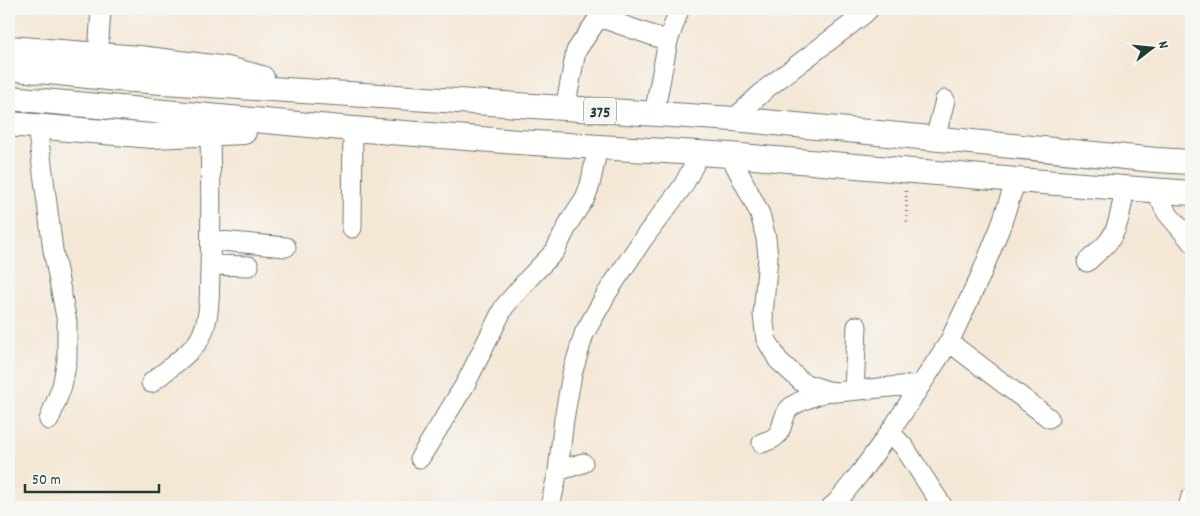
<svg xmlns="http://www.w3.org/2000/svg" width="1200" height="516" font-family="Dekko,sans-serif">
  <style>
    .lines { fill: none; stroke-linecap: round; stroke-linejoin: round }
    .minor-casing { stroke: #6a786d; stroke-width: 21 }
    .major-casing { stroke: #6a786d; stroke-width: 26 }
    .path { stroke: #6a786d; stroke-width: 3; stroke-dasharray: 1 4; stroke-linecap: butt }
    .minor { stroke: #fff; stroke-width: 19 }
    .major { stroke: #fff; stroke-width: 24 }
    .labels { text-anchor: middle; stroke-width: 4.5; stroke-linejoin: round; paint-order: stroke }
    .shield { fill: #f6f6f2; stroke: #60746d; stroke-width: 1 }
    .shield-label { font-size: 16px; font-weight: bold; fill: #1f3d34 }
  </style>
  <rect width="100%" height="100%" fill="#f6f6f2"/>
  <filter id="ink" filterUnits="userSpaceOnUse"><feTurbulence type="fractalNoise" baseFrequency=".02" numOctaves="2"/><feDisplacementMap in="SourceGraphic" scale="10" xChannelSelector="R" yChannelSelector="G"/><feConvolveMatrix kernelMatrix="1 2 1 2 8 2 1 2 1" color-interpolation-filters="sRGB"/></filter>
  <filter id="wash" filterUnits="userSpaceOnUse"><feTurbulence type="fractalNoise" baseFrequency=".0096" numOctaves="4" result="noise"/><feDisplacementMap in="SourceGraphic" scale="20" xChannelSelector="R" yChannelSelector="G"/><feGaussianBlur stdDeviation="1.12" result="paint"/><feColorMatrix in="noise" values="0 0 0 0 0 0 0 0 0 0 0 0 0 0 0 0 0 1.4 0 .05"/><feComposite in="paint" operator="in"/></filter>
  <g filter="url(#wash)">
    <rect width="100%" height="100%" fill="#f5e7d6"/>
  </g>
  <g filter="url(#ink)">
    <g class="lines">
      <defs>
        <path id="minor" d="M599 17 668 41 679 10
          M98 55 101 9
          M565 109 576 51 599 17V9
          M654 114 668 41
          M734 119 767 88 863 15 869 9
          M37 126 53 250 67 322V360L62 386 49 420
          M935 139 945 100
          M730 155 760 214 766 238 768 257 763 315 766 339 778 360 803 383 828 391 837 392 922 384
          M1155 190 1167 213 1191 241
          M352 228 353 129
          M211 240 286 247
          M1087 262C1094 255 1102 249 1108 242 1120 227 1121 206 1125 188
          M210 265 249 266
          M949 342 1049 418
          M151 383C163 373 191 353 199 340 211 320 209 294 210 272 211 226 211 180 210 134
          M854 390 857 326
          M890 432 904 447 943 507
          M762 443C766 441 773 440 776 436 783 430 782 418 788 410 795 401 816 396 828 391
          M420 458 466 383 504 307 529 278 555 251 571 219 585 198 590 185 598 147
          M558 471 583 463
          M550 507 558 471 564 419 572 374 584 334 607 293 643 239 683 186 694 165 695 153
          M831 507 837 502 861 472 890 432 949 342 980 277 1000 228 1016 180
          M1188 507 1191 497"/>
        <path id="major" d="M9 48 139 58 228 69 262 78
          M9 68 118 79 734 119 1156 160 1191 162
          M9 98 353 129 518 142 730 155 1016 180 1191 193
          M9 124 152 136 244 132"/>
      </defs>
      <!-- minor casing -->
      <use href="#minor" class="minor-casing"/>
      <!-- major casing -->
      <use href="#major" class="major-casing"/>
      <!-- path -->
      <path class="path" d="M906 191 907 223"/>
      <!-- minor -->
      <use href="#minor" class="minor"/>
      <!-- major -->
      <use href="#major" class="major"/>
    </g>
  </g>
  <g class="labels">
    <!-- shield labels -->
    <rect class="shield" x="584" y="97.5" width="32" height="27" rx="4"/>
    <g class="shield-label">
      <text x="600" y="117">375</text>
    </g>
  </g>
  <!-- margin -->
  <rect width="1200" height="516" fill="none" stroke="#f6f6f2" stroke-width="30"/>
  <!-- north arrow -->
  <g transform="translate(1152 48) rotate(74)" stroke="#f6f6f2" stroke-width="4" paint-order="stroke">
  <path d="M0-4L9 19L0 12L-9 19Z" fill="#1f3d34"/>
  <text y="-8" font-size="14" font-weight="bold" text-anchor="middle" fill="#1f3d34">N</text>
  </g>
  <!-- scale -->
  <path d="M25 484v8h134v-8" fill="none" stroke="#1f3d34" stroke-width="2.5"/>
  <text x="32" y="484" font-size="15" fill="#1f3d34" stroke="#f6f6f2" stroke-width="4" paint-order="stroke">50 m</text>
</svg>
